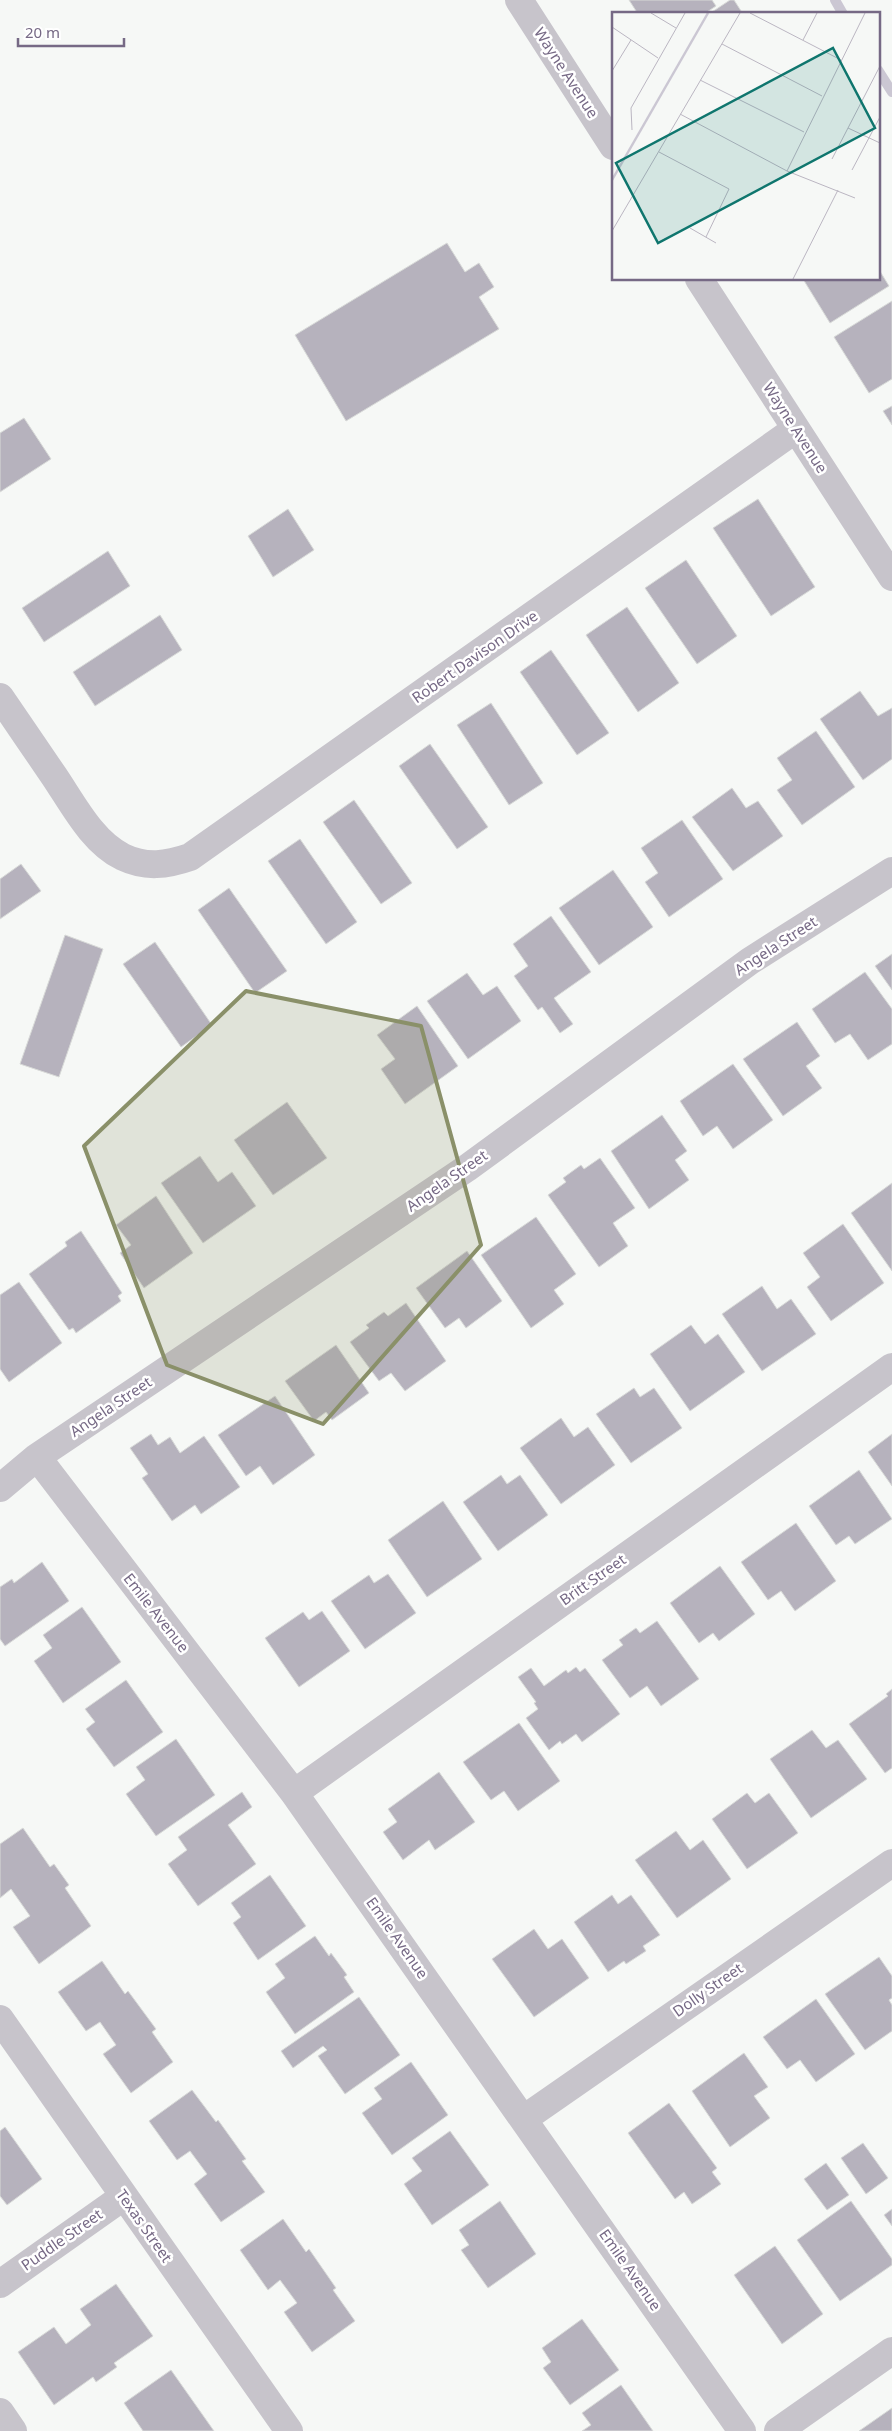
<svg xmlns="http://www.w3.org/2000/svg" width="892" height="2431" font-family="'Noto Sans',sans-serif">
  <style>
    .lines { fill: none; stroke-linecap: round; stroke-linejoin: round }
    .stream { stroke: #cbc7d3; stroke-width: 10 }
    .building { fill: #b6b2bd; stroke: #d8dad8 }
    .street { stroke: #c7c4cb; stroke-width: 28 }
    .marked { fill: #8a9069; fill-opacity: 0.2; stroke: #8a9069; stroke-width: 4; stroke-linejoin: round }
    .labels { text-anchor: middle; stroke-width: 5; stroke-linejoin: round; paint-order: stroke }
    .street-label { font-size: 15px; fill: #766985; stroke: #fff }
    .inset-river { fill: none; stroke: #cbc7d3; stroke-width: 2.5 }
    .inset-road { fill: none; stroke: #bbb6c2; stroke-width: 1 }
    .view { fill: #0f766e; fill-opacity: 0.15; stroke: #0f766e; stroke-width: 2.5 }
    .inset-edge { fill: none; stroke: #766985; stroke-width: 2.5 }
  </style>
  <rect width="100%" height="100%" fill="#f6f8f6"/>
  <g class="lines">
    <!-- stream -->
    <path class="stream" d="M835 0 843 14
      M878 70 892 92"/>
  </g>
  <!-- building -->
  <path class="building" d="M629 0H712L716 6 704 14H638Z
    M730 0H734L743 14H709Z
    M447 243 465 272 479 263 494 287 479 297 499 329 346 421 295 335Z
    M878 268 889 286 830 323 803 279H878Z
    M892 301V379L869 393 834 337Z
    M892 406V425L883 411Z
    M24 418 51 459 0 492V433Z
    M758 499 815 587 771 616 713 528Z
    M288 509 314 550 273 577 248 536Z
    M108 551 130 586 44 642 22 608Z
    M686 560 737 636 697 664 645 588Z
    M627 607 679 683 638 712 586 635Z
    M160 615 182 650 95 706 73 672Z
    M551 650 609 733 577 755 520 672Z
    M860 691 878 716 892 708V759L863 780 820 719Z
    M491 703 543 783 509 805 457 725Z
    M816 731 855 787 802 825 777 790 792 780 777 758Z
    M430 744 488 827 457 849 399 766Z
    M732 788 746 808 758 801 783 836 733 871 692 817Z
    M354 800 412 883 381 904 323 822Z
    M682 820 723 879 669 917 645 882 658 873 641 848Z
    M300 839 357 922 326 944 268 861Z
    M21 864 41 891 0 919V879Z
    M613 870 653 927 599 965 559 908Z
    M229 888 287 971 255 993 198 910Z
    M551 916 591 972 554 998 573 1024 560 1033 542 1007 538 1010 514 976 528 966 513 944Z
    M65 935 103 949 59 1077 20 1064Z
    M155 942 212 1025 181 1047 123 964Z
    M892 954V990L875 966Z
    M865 972 892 1009V1044L868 1060 850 1034 835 1043 812 1009Z
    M467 973 483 995 497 986 521 1021 468 1059 427 1001Z
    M417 1006 458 1066 405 1104 381 1069 395 1059 377 1035Z
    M797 1022 820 1056 806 1066 822 1088 783 1116 743 1059Z
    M733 1064 773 1120 733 1149 717 1126 703 1136 680 1101Z
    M287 1102 327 1158 273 1195 234 1140Z
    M662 1115 687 1151 675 1160 689 1180 649 1209 611 1151Z
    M200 1156 218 1182 232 1172 256 1206 203 1243 161 1183Z
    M600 1158 635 1208 613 1223 628 1246 599 1267 548 1195 566 1182 563 1178 581 1165 584 1169Z
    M892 1183V1271L851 1213Z
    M156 1196 193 1253 144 1288 120 1253 131 1245 116 1225Z
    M536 1217 576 1274 554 1290 564 1304 531 1328 481 1255Z
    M843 1224 884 1283 831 1321 807 1287 820 1277 803 1253Z
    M81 1231 122 1293 118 1296 121 1301 76 1333 73 1328 69 1330 29 1274 67 1246 65 1242Z
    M467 1251 502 1301 466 1328 459 1318 445 1328 416 1288Z
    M19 1282 62 1343 9 1382 0 1369V1295Z
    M762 1286 777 1309 791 1299 816 1334 762 1371 722 1314Z
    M406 1303 446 1361 405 1391 391 1373 379 1381 350 1342 369 1328 366 1325 384 1312 388 1316Z
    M691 1325 705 1344 718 1334 745 1372 690 1411 650 1354Z
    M336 1345 369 1393 332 1420 326 1412 314 1421 285 1381Z
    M634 1388 640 1397 654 1388 682 1428 631 1463 596 1414Z
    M275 1396 315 1455 273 1485 260 1466 246 1476 218 1435Z
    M561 1418 574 1437 588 1427 615 1465 561 1504 520 1448Z
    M151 1434 158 1445 170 1437 180 1453 204 1436 240 1487 201 1514 195 1505 172 1521 142 1478 148 1474 130 1448Z
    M892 1434V1486L868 1452Z
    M859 1470 892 1519 855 1544 849 1536 836 1545 809 1506Z
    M501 1475 507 1484 520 1475 548 1515 498 1551 463 1502Z
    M443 1501 482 1559 427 1597 388 1540Z
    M796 1523 836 1581 795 1611 781 1591 768 1600 741 1562Z
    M42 1562 69 1601 5 1646 0 1639V1587L12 1579 14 1583Z
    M720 1566 755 1614 719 1641 713 1633 699 1643 670 1603Z
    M388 1574 416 1613 365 1649 331 1601 369 1575 374 1583Z
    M82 1607 121 1662 63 1703 34 1661 52 1648 43 1635Z
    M322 1611 350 1651 299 1687 265 1638 303 1612 309 1620Z
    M657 1621 699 1679 661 1706 647 1686 630 1698 602 1660 623 1645 619 1640 636 1628 640 1633Z
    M576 1667 580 1672 585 1668 620 1714 582 1742 576 1734 562 1744 560 1741 549 1750 526 1718 538 1709 534 1703 536 1702 518 1677 531 1668 544 1686 566 1670 568 1673Z
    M126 1680 163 1732 114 1767 86 1729 95 1722 85 1709Z
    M892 1689V1768L885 1773 849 1724 888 1696 886 1694Z
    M519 1723 560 1781 518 1811 504 1791 491 1800 463 1762Z
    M812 1730 826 1748 838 1740 867 1779 811 1818 770 1759Z
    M176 1739 215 1795 156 1836 126 1794 145 1780 136 1767Z
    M439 1772 475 1822 435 1850 429 1840 403 1860 383 1832 397 1822 388 1809Z
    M242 1792 252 1807 228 1825 256 1864 198 1906 168 1864 187 1850 178 1837Z
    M747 1793 755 1803 769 1793 798 1833 747 1869 712 1819Z
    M23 1828 50 1867 54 1864 69 1885 65 1888 91 1926 39 1964 13 1927 30 1916 11 1889 0 1898V1844Z
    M676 1831 690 1850 703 1840 731 1879 677 1918 635 1860Z
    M270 1875 306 1926 258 1960 233 1923 241 1917 231 1903Z
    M612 1895 618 1904 631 1895 660 1935 643 1946 646 1951 626 1964 624 1961 608 1972 574 1922Z
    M534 1929 548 1949 562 1939 589 1978 534 2017 492 1959Z
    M315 1936 329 1956 331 1953 345 1972 347 1975 344 1977 354 1992 295 2034 266 1992 285 1978 275 1964Z
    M879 1957 892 1976V1998L889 2000 892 2005V2031L865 2050 825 1994Z
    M102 1961 125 1994 128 1991 156 2029 152 2032 173 2062 131 2093 103 2054 116 2045 100 2022 86 2031 58 1992Z
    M359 1997 400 2055 345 2094 318 2056 327 2050 323 2046 293 2068 281 2051Z
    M816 1999 855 2054 816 2082 800 2060 787 2069 763 2037Z
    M744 2053 768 2087 754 2096 770 2118 730 2147 692 2091Z
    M411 2062 448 2115 392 2155 362 2113 382 2099 374 2088Z
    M192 2090 216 2122 218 2120 246 2159 242 2161 265 2192 221 2222 194 2184 207 2174 190 2151 177 2160 149 2121Z
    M669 2103 717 2168 712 2172 721 2184 692 2204 684 2192 675 2199 628 2133Z
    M5 2127 42 2179 7 2205 0 2196V2131Z
    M450 2131 489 2185 432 2225 404 2184 422 2171 412 2158Z
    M863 2143 888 2178 866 2194 841 2158Z
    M826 2163 849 2195 827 2210 804 2179Z
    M500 2201 536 2254 488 2288 461 2250 469 2245 459 2230Z
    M851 2201 892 2259V2265L840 2301 797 2240Z
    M892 2209V2226L884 2215Z
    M283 2219 306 2252 309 2249 336 2288 333 2290 355 2321 312 2352 284 2312 297 2303 280 2280 268 2290 240 2250Z
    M775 2246 823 2314 782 2344 734 2275Z
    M116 2284 153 2336 114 2363 117 2367 96 2382 93 2377 54 2405 18 2352 54 2327 66 2344 91 2325 80 2309Z
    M582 2319 619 2370 570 2405 543 2368 551 2362 542 2348Z
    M171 2370 214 2431H143L124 2403Z
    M621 2385 653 2431H582L591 2425 582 2413Z
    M892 2408V2431H859Z"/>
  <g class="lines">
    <!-- street -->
    <path class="street" d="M519 0 613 146
      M699 279 892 577
      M0 697C18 723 36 750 54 776 73 804 92 842 123 857 146 868 167 865 190 857L796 429
      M37 1457 294 1793 742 2431
      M0 1488 37 1457 467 1168 750 961 892 871
      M294 1793 892 1367
      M0 2019 289 2431
      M525 2118 892 1863
      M0 2284 123 2197
      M0 2412 13 2431
      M778 2431 892 2351"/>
  </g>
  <!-- marked area -->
  <path class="marked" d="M246 991 421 1026 481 1245 323 1424 167 1365 84 1146Z"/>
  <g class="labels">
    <!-- street labels -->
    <g class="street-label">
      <text transform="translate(566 73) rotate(57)" y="5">Wayne Avenue</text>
      <text transform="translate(795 428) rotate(57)" y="5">Wayne Avenue</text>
      <text transform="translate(475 657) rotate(-35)" y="5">Robert Davison Drive</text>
      <text transform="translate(776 946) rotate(-33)" y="5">Angela Street</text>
      <text transform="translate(447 1181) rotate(-35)" y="5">Angela Street</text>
      <text transform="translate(111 1407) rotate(-34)" y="5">Angela Street</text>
      <text transform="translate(593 1580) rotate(-35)" y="5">Britt Street</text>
      <text transform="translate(156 1613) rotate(52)" y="5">Emile Avenue</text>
      <text transform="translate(397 1938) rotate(55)" y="5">Emile Avenue</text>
      <text transform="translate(708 1990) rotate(-35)" y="5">Dolly Street</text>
      <text transform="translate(144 2226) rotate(55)" y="5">Texas Street</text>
      <text transform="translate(62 2240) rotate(-35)" y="5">Puddle Street</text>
      <text transform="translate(630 2270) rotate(55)" y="5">Emile Avenue</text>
    </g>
  </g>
  <!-- overview -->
  <g transform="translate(612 12)">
    <rect width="268" height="268" fill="#f6f8f6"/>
    <path class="inset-river" d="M0 168 96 1"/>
    <path class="inset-road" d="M39 1 64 16M138 1 229 48M0 15 46 46M191 28 205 1M110 32 210 84M0 59 19 28M88 68 192 120M68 102 175 159 243 186M236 116 268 131M20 118 19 96 73 1M47 140 117 177 94 225M220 147 268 54M240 158 268 105M175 159 253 1M78 216 104 231M0 219 128 1M181 267 226 178"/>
    <path class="view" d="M221 36 263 116 46 231 4 151Z"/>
    <rect width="268" height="268" class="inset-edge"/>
  </g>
  <!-- scale -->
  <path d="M18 38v8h106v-8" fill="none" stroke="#766985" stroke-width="2.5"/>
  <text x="25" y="38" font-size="15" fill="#766985" stroke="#ffffff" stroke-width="4" paint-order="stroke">20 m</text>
</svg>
